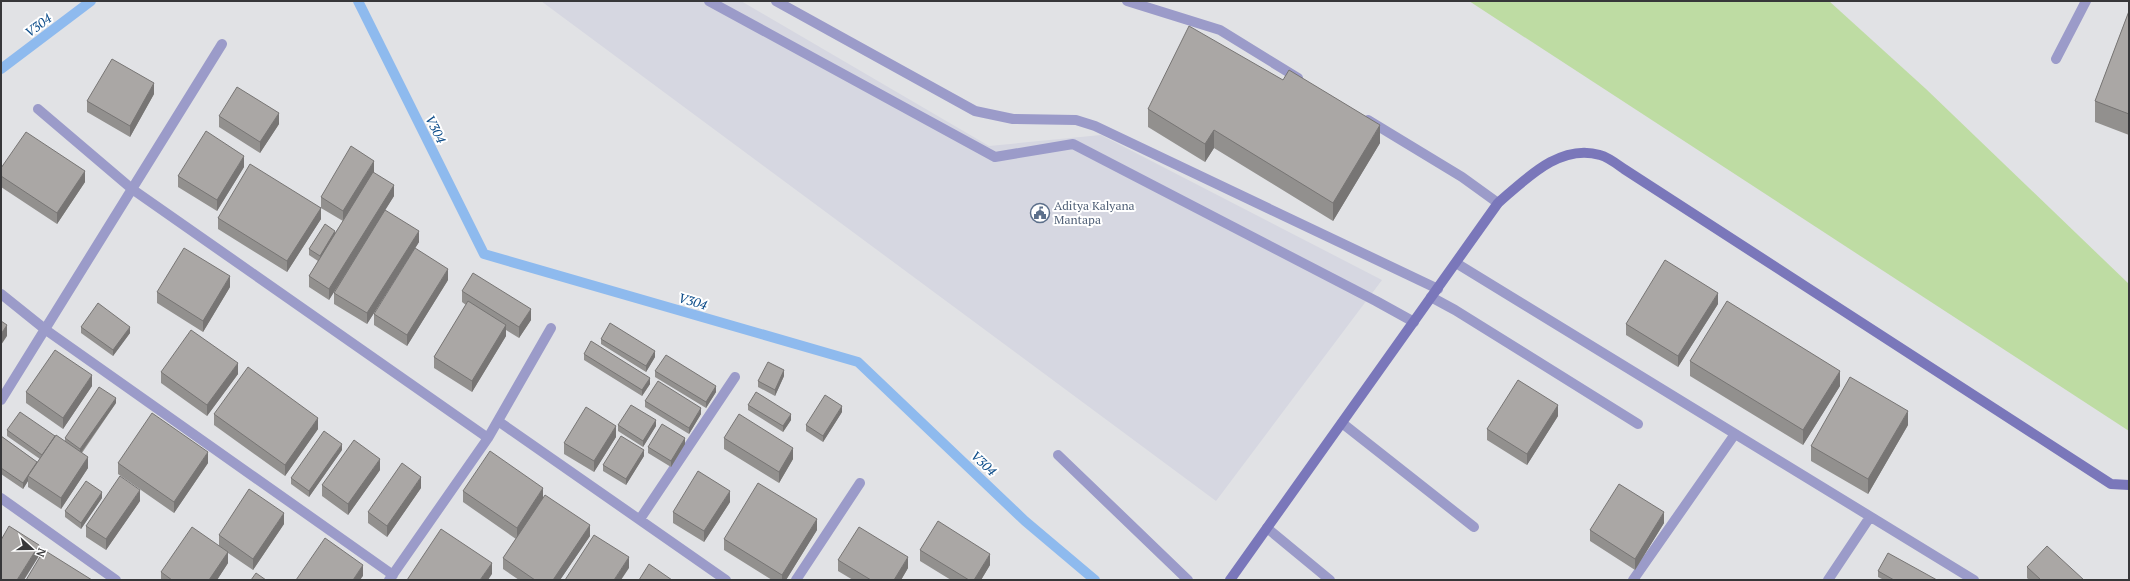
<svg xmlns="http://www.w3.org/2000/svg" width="2130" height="581" font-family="'PT Serif',serif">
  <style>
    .built { fill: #d6d7e1 }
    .green { fill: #bedca3 }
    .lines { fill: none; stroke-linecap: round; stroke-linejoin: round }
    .stream { stroke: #8ebaee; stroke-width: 10 }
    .lane { stroke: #9b9bc9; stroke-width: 10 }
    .street { stroke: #9b9bc9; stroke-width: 10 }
    .secondary { stroke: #7a77ba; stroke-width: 10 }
    .wall { fill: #92908e }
    .shaded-wall { fill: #777574 }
    .building { fill: #aaa7a5; stroke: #777574 }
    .labels { text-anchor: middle; stroke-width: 4; stroke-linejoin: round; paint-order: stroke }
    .service-label { font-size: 12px; fill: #4e5e75; stroke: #fff; text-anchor: start }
    .water-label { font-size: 13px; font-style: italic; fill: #0c4c89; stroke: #fff }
  </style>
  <rect width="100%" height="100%" fill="#e1e2e5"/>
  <!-- built -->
  <path class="built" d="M541 1H741L989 146 1101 135 1382 280 1216 501Z"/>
  <!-- green -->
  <path class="green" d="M1469 1H1829L1926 89 2129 284V431Z"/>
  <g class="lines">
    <!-- stream -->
    <path class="stream" d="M358 1 484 254 858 362 1025 521 1095 580
      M1 69 91 1"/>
    <!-- lane -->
    <path class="lane" d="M709 1 995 157 1073 144 1376 301 1414 322
      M776 1 975 111 1013 119 1076 120 1095 126 1438 289
      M1127 1 1220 30 1298 78
      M1368 120 1462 177 1498 203
      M1431 297 1455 310 1638 424
      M1342 423 1474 527
      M1058 455 1188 580"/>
    <!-- street -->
    <path class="street" d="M2056 59 2086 1
      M38 109 132 189 488 438
      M1456 263 1974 580
      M1 294 46 330 393 575
      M1 400 222 44
      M498 421 726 580
      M1 498 116 580
      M640 519 735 377
      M1267 528 1330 580
      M389 580 488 438 551 328
      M796 580 860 483
      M1633 580 1735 434
      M1828 580 1870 517"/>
    <!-- secondary -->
    <path class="secondary" d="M1230 580 1498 203C1526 179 1560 143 1600 155 1608 157 1617 164 1624 169L2111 484 2129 485"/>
  </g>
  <!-- wall -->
  <path class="wall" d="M2129 11V135L2095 122V101Z
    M154 94 130 137 87 112V101Z
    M1148 109 1380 143 1333 221 1214 148 1205 162 1148 127Z
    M219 116 279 124 260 153 219 127Z
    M244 167 217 211 178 187V176Z
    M1 168 85 182 57 224 1 187Z
    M374 172V173L394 196 385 210 419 242 367 324 334 304V293L338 285 329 300 309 287V276L318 261 309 255V249L335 233 343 221 321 208V219L287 272 218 229V218L321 207V197Z
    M448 280 407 346 374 325V314Z
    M230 287 203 332 157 303V292Z
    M462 291 531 320 519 338 506 330V336L472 392 434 368V357L466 305 462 302Z
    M1718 304 1678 367 1626 335V324Z
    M81 327 130 333 113 356 81 333Z
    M601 339 655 357 646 372 601 344Z
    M584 354 650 384 642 396 584 360Z
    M1690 361 1840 386 1803 445 1690 376Z
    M655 371 716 392 706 408 655 377Z
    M161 372 238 374 207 416 161 383Z
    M784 376 775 396 758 387V381Z
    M92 386 63 429 26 403V392Z
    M645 401 701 414 689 434 645 407Z
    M116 403 82 453 88 468 61 509 28 487V481L23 489 1 474V436L37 462 40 459 7 436V430L55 436 65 441V438Z
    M748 405 791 420 783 432 748 410Z
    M842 412 823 442 806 431V425Z
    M214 414 318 429 285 476 214 425Z
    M1558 416 1527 465 1487 440V429Z
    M618 425 656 426 643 447 618 431Z
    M1908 425 1868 494 1811 461V446Z
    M616 437 594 472 564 454V443Z
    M724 438 793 459 779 483 724 449Z
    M685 444 671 467 648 453V447Z
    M342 450 309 497 291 484V478Z
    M644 456 626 485 603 471V465Z
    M118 463H208L174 513 118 474Z
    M380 470 348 515 322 496V485Z
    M421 488 387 537 368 523V512Z
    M463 491 543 498 590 536 560 580H519L503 569V558L516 539 463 502Z
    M102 498 81 529 65 517V511Z
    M140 501 106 550 86 537V526Z
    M730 502 704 542 673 523V512Z
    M1664 523 1635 570 1590 541V530Z
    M284 524 253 570 228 553V563L217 580H161V572L219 545V535Z
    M817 530 786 580H772L724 550V539Z
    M920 550 990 565 981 580H951L920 561Z
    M838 560 908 568 901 580H853L838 571Z
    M2027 567 2084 580H2029L2027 578Z
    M1878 571 1937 580H1884L1878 577Z"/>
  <!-- shaded-wall -->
  <path class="shaded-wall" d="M154 83V94L130 137V126Z
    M279 113V124L260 153V142Z
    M1380 125V143L1333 221V203Z
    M1214 130V148L1205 162V144Z
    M244 156V167L217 211V200Z
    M374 161V172L343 222V211Z
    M85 171V182L57 224V213Z
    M394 185V196L329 300V289Z
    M321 208V219L287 272V261Z
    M335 231V237L320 261V256Z
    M419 231V242L367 324V313Z
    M448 269V280L407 346V335Z
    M230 276V287L203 332V321Z
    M1718 293V304L1678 367V356Z
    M531 309V320L519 338V327Z
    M7 325V336L1 345V334Z
    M506 325V336L472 392V381Z
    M130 327V333L113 356V350Z
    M655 351V357L646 372V366Z
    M238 363V374L207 416V405Z
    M784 370V376L775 396V390Z
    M1840 371V386L1803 445V430Z
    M92 375V386L63 429V418Z
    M650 378V384L642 396V390Z
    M716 386V392L706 408V402Z
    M116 398V403L80 454V449Z
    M1558 405V416L1527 465V454Z
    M842 406V412L823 442V436Z
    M701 408V414L689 434V428Z
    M1908 411V425L1868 494V479Z
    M791 414V420L783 432V426Z
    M318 418V429L285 476V465Z
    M656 420V426L643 447V441Z
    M616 426V437L594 472V461Z
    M685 438V444L671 467V461Z
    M342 444V450L309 497V491Z
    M793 448V459L779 483V472Z
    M644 450V456L626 485V479Z
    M208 452V463L174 513V502Z
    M88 457V468L61 509V498Z
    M380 459V470L348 515V504Z
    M37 462 28 476V481L23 489V483Z
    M421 477V488L387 537V526Z
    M543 488V499L517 539V528Z
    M140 490V501L106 550V539Z
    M730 491V502L704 542V531Z
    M102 492V498L81 529V523Z
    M1664 512V523L1635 570V559Z
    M284 513V524L253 570V559Z
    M817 519V530L786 580H782V575Z
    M590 525V536L560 580H553Z
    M39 545V556L24 580H17Z
    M228 552V563L217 580H209Z
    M990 554V565L981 580H974Z
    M629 557V568L621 580H614Z
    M908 557V568L901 580H894Z
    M492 563V574L488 580H480Z
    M363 565V576L360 580H353Z"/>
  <!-- building -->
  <path class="building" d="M2129 11V114L2095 101Z
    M1189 26 1283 80 1289 70 1380 125 1333 203 1214 130 1205 144 1148 109Z
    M112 59 154 83 130 126 87 101Z
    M237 87 279 113 260 142 219 116Z
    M206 131 244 156 217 200 178 176Z
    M26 132 85 171 57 213 1 176V168Z
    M351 146 374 161 343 211 321 197Z
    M250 164 321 208 287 261 218 218Z
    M373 172 394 185 329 289 309 276Z
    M385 210 419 231 367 313 334 293Z
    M325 224 335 231 320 256 309 249Z
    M184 248 230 276 203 321 157 292Z
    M415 248 448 269 407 335 374 314Z
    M1665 260 1718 293 1678 356 1626 324Z
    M473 273 531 309 519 327 462 291Z
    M468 301 506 325 472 381 434 357Z
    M1727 301 1840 371 1803 430 1690 361Z
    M98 303 130 327 113 350 81 327Z
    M1 321 7 325 1 334Z
    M610 323 655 351 646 366 601 339Z
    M191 330 238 363 207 405 161 372Z
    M591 341 650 378 642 390 584 354Z
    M55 350 92 375 63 418 26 392Z
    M666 355 716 386 706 402 655 371Z
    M768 362 784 370 775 390 758 381Z
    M248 367 318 418 285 465 214 414Z
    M1850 377 1908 411 1868 479 1811 446Z
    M1518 380 1558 405 1527 454 1487 429Z
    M658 381 701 408 689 428 645 401Z
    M99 387 116 398 80 449 65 438Z
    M756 392 791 414 783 426 748 405Z
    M825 395 842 406 823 436 806 425Z
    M631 405 656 420 643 441 618 425Z
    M586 407 616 426 594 461 564 443Z
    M20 412 55 436 42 455 7 430Z
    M152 413 208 452 174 502 118 463Z
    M739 414 793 448 779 472 724 438Z
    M662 424 685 438 671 461 648 447Z
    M324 431 342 444 309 491 291 478Z
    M56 435 88 457 61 498 28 476Z
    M1 436 37 462 23 483 1 468Z
    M621 436 644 450 626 479 603 465Z
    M354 440 380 459 348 504 322 485Z
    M490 451 543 488 517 528 463 491Z
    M402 463 421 477 387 526 368 512Z
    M698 471 730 491 704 531 673 512Z
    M120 476 140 490 106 539 86 526Z
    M86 481 102 492 81 523 65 511Z
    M758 483 817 519 782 575 724 539Z
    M1619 484 1664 512 1635 559 1590 530Z
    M249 489 284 513 253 559 219 535Z
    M545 495 590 525 553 580H535L503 558Z
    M938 521 990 554 974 580H969L920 550Z
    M9 526 39 545 17 580H1V540Z
    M192 527 228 552 209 580H172L161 572Z
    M859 527 908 557 894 580H871L838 560Z
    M441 529 492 563 480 580H407Z
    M594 535 629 557 614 580H565Z
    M325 538 363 565 353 580H296Z
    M2047 546 2084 580H2041L2027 567Z
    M44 550 92 580H26Z
    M1888 553 1937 580H1894L1878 571Z
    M649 564 672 580H639Z
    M256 573 266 580H251Z"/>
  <!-- icons -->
  <defs>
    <symbol id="civic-ring" viewBox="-11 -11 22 22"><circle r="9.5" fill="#fff" stroke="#5c6f8a" stroke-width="1.5"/><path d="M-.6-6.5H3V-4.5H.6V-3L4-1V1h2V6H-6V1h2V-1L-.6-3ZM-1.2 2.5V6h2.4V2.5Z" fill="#5c6f8a"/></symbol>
  </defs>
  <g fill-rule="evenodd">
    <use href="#civic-ring" x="1029" y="202" width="22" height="22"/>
  </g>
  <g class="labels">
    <!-- service labels -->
    <g class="service-label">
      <text x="1054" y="210">Aditya Kalyana<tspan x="1054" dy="14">Mantapa</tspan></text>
    </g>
    <!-- water labels -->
    <g class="water-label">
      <text transform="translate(38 25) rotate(-37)" y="5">V304</text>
      <text transform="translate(436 129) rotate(64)" y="5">V304</text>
      <text transform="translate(693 301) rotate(16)" y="5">V304</text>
      <text transform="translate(984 463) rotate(43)" y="5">V304</text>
    </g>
  </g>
  <!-- border -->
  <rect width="2130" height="581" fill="none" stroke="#373739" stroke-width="4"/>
  <!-- north arrow -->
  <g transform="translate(32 549) rotate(111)" stroke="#ffffff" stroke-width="3" paint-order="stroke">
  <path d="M0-3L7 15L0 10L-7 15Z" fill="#373739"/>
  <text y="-6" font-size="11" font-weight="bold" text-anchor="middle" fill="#373739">N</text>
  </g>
</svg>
